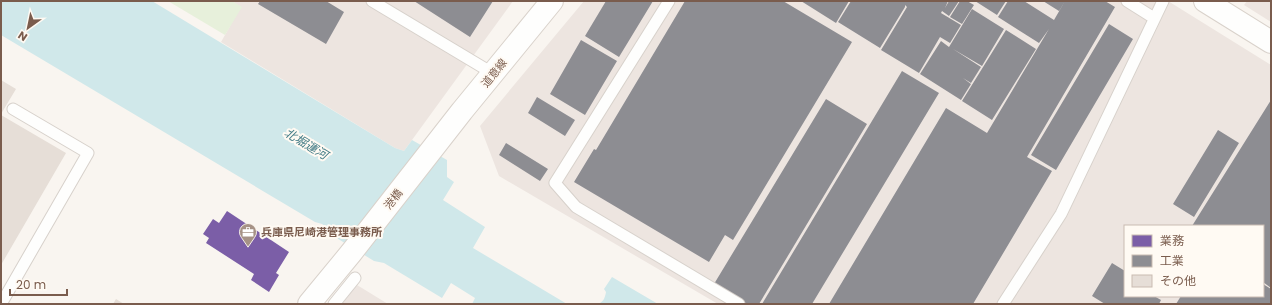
<svg xmlns="http://www.w3.org/2000/svg" width="1272" height="305" font-family="Poppins,'Noto Sans JP',sans-serif">
  <style>
    .industrial { fill: #ede5e0; fill-rule: evenodd }
    .green { fill: #e7f0db }
    .water { fill: #d0e8ea }
    .offices { fill: #7b5ea7 }
    .industry { fill: #8d8d92 }
    .building { fill: #e6ded7 }
    .lines { fill: none; stroke-linecap: round; stroke-linejoin: round }
    .lane-casing { stroke: #d7d1cb; stroke-width: 13 }
    .secondary-casing { stroke: #d9d2cb; stroke-width: 24 }
    .lane { stroke: #fefefd; stroke-width: 11 }
    .secondary { stroke: #fefefd; stroke-width: 22 }
    .labels { text-anchor: middle; stroke-width: 4; stroke-linejoin: round; paint-order: stroke }
    .street-label { font-size: 11px; fill: #7a5c4d; stroke: #fffaf3 }
    .poi-label { font-size: 11px; font-weight: bold; fill: #7a5c4d; stroke: #fffaf3; text-anchor: start }
    .water-label { font-size: 12px; font-style: italic; fill: #437c86; stroke: #fffaf3 }
  </style>
  <rect width="100%" height="100%" fill="#f9f5f0"/>
  <!-- industrial -->
  <path class="industrial" d="M232 1H513L404 151 395 148 221 42 241 7Z
    M584 1H1168L1271 65V304H718L499 176 480 126ZM1125 226H1263V296H1125Z
    M1247 1H1271V22L1244 5Z
    M357 285 388 304H342Z"/>
  <!-- green -->
  <path class="green" d="M168 1H232L242 7 225 35Z"/>
  <!-- water -->
  <path class="water" d="M1 1H152L395 148 404 151 412 140 447 160V177L454 182 443 200 485 227 473 248 567 304H472L475 298 451 283 442 298 384 263 374 261 335 237 336 234 322 224 315 222 1 35Z
    M612 277 658 304H597C603 303 605 298 606 292L604 289Z"/>
  <!-- offices -->
  <path class="offices" d="M227 211 289 252 276 273 279 275 269 292 251 280 254 274 206 243 209 238 203 234 213 219 219 223Z"/>
  <!-- industry -->
  <path class="industry" d="M260 1H326L344 12 326 44 258 4Z
    M414 1H493L470 37Z
    M606 1H653L619 57 585 36Z
    M685 1H783L852 42 733 240 725 235 709 262 574 182 594 149 596 150Z
    M801 1H849L836 23Z
    M851 1H948L945 8 949 1H959L949 16 942 11 941 13 961 25 950 43 940 37 919 73 881 50 907 7 905 5V7L880 48 838 22Z
    M960 1H967L974 5 962 24 950 17Z
    M975 1H1006L997 15Z
    M1008 1H1024L1054 20 1065 1H1105L1115 7 1027 157 1052 171 973 304H829L946 108 987 133 1049 29 1039 43 998 17Z
    M1043 1H1065L1059 11Z
    M972 9 1004 29 982 66 953 49 981 67 971 83 963 78 971 84 961 100 920 74 941 41 949 47Z
    M1109 24 1133 39 1056 170 1031 155Z
    M1006 30 1036 49 992 120 962 101Z
    M581 40 617 61 585 115 550 94Z
    M902 71 939 93 812 304H762Z
    M537 97 575 120 565 136 528 113Z
    M826 99 867 124 759 304H747L714 284Z
    M1271 100V288L1263 282V226H1192Z
    M1218 130 1239 143 1194 217 1173 204Z
    M506 143 548 169 540 181 499 155Z
    M1112 263 1125 271V296H1154L1161 300 1159 304H1105L1092 296Z
    M1263 284 1271 289V304H1176L1181 296H1263Z"/>
  <!-- building -->
  <path class="building" d="M1 80 16 89 1 114Z
    M1 115 66 153 1 265Z
    M116 299 124 304H113Z"/>
  <g class="lines">
    <defs>
      <path id="lane" d="M372 1 494 74
        M669 1 555 183 576 207 739 304
        M1127 1 1154 18
        M1 304 88 153 13 109
        M334 304 355 278
        M1003 304 1061 214 1163 1"/>
      <path id="secondary" d="M1205 1 1271 42
        M309 304 351 253 462 111 552 1"/>
    </defs>
    <!-- lane casing -->
    <use href="#lane" class="lane-casing"/>
    <!-- secondary casing -->
    <use href="#secondary" class="secondary-casing"/>
    <!-- lane -->
    <use href="#lane" class="lane"/>
    <!-- secondary -->
    <use href="#secondary" class="secondary"/>
  </g>
  <!-- icons -->
  <defs>
    <symbol id="office-pin" viewBox="-11 -11 22 30"><path d="M0 17L-7.5 6A9.5 9.5 0 1 1 7.5 6Z" fill="#a69286" stroke="#fffaf3"/><path d="M-6-3h4V-5.5h4V-3h4V5H-6ZM-1-4.5V-3h2v-1.5ZM-6 0V1H6V0Z" fill="#fff"/></symbol>
  </defs>
  <g fill-rule="evenodd">
    <use href="#office-pin" x="238" y="222" width="20" height="27"/>
  </g>
  <g class="labels">
    <!-- street labels -->
    <g class="street-label">
      <text transform="translate(494 73) rotate(-51)" y="4">道意線</text>
      <text transform="translate(393 199) rotate(-52)" y="4">港橋</text>
    </g>
    <!-- poi labels -->
    <g class="poi-label">
      <text x="261" y="236">兵庫県尼崎港管理事務所</text>
    </g>
    <!-- water labels -->
    <g class="water-label">
      <text transform="translate(306 144) rotate(31)" y="4">北堀運河</text>
    </g>
  </g>
  <!-- border -->
  <rect width="1272" height="305" fill="none" stroke="#7a5c4d" stroke-width="4"/>
  <!-- legend -->
  <rect x="1124" y="225" width="140" height="72" fill="#fffaf3" stroke="#cabbb1"/>
  <rect x="1132" y="235" width="20" height="12" fill="#7b5ea7" stroke="#cabbb1"/>
  <text x="1160" y="245" font-size="12" fill="#7a5c4d">業務</text>
  <rect x="1132" y="255" width="20" height="12" fill="#8d8d92" stroke="#cabbb1"/>
  <text x="1160" y="265" font-size="12" fill="#7a5c4d">工業</text>
  <rect x="1132" y="275" width="20" height="12" fill="#e6ded7" stroke="#cabbb1"/>
  <text x="1160" y="285" font-size="12" fill="#7a5c4d">その他</text>
  <!-- north arrow -->
  <g transform="translate(28 28) rotate(213)" stroke="#fffaf3" stroke-width="3" paint-order="stroke">
  <path d="M0-3L7 15L0 10L-7 15Z" fill="#7a5c4d"/>
  <text y="-6" font-size="11" font-weight="bold" text-anchor="middle" fill="#7a5c4d">N</text>
  </g>
  <!-- scale -->
  <path d="M10 289v6h57v-6" fill="none" stroke="#7a5c4d" stroke-width="2"/>
  <text x="16" y="289" font-size="12" fill="#7a5c4d" stroke="#fffaf3" stroke-width="3" paint-order="stroke">20 m</text>
</svg>
